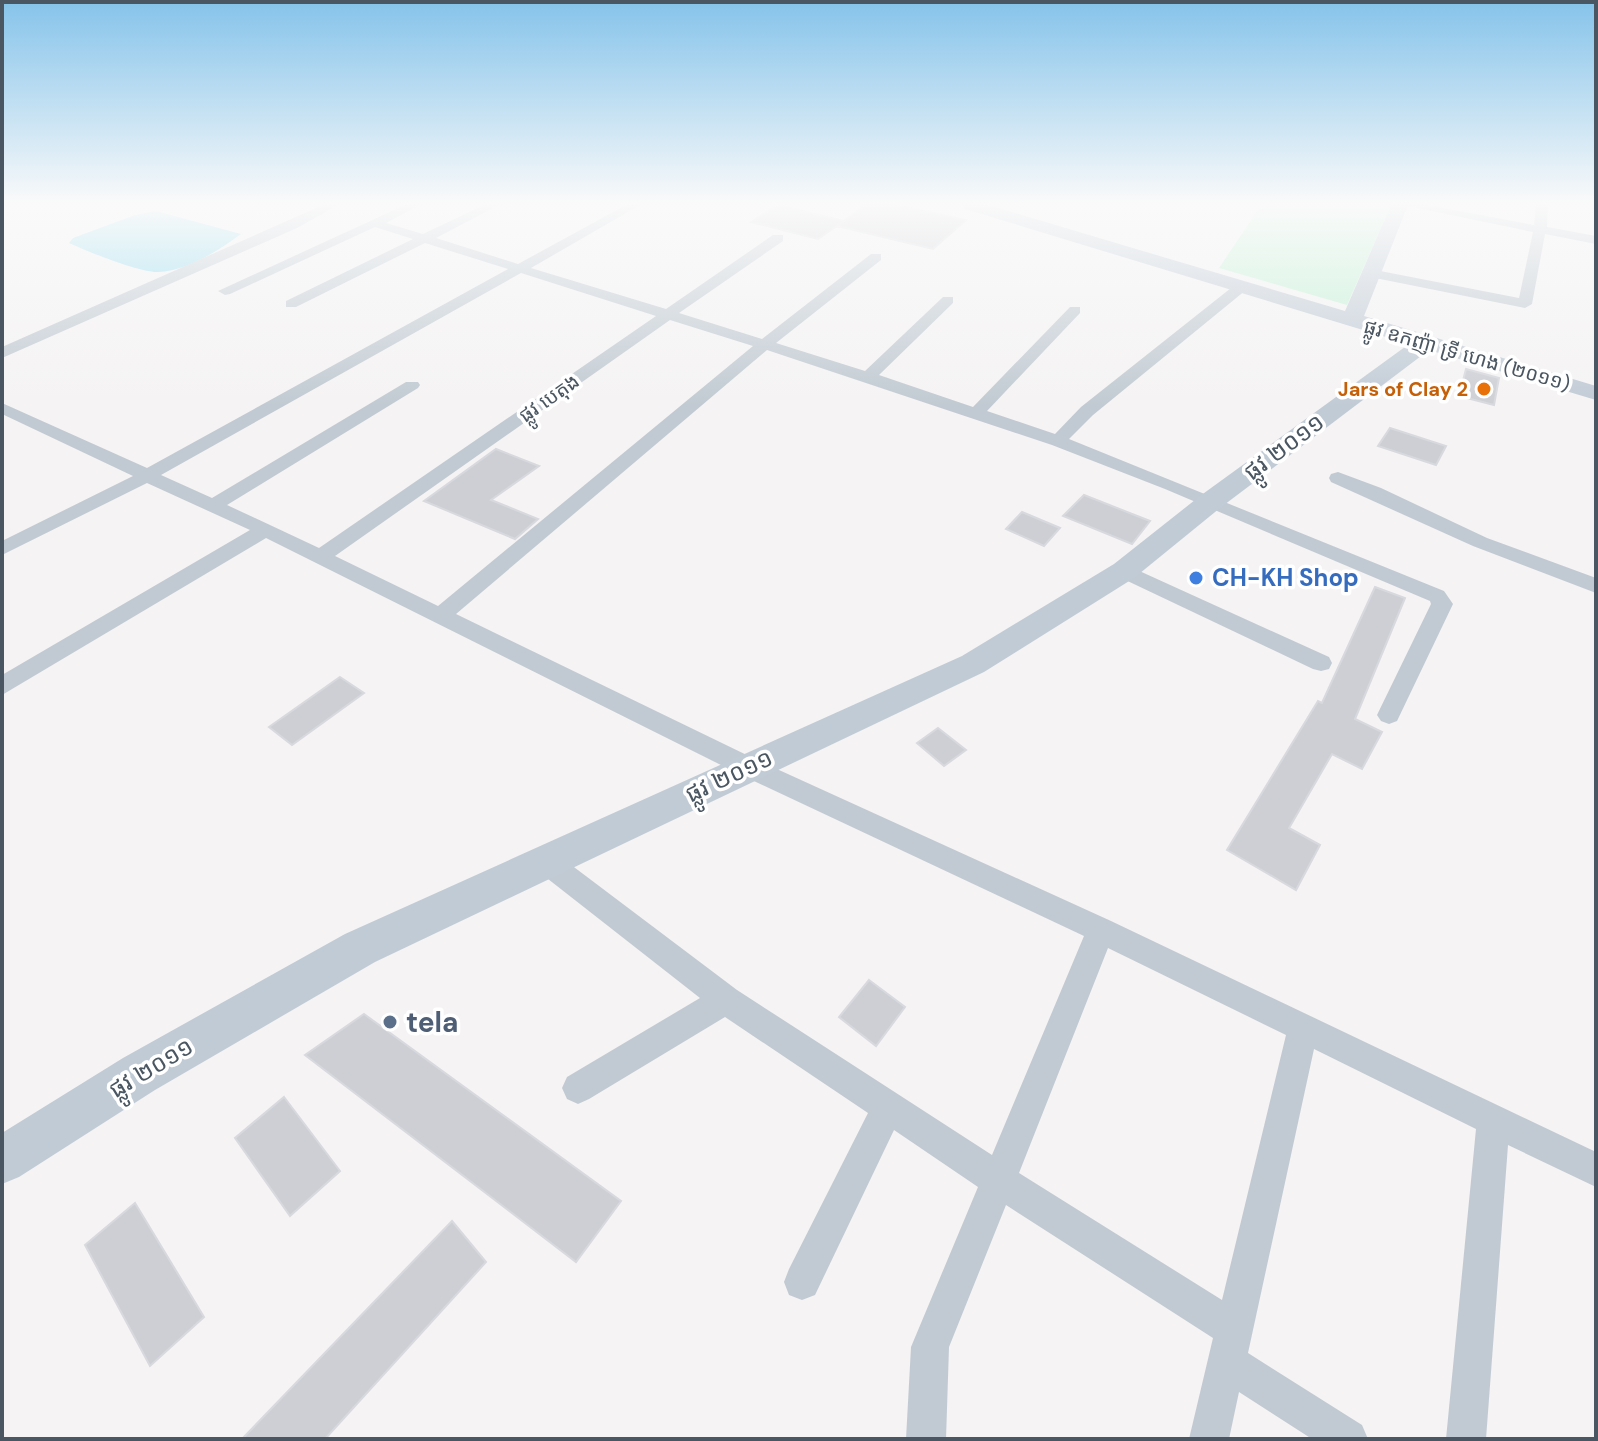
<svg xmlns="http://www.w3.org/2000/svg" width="1598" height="1441" font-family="'DM Sans','Noto Sans Khmer',sans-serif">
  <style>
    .green { fill: #c3f1d5 }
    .water { fill: #90daee }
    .building { fill: #cdcfd5; stroke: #d7d9de; stroke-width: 2 }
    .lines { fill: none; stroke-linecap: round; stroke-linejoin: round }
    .minor { fill: #c1cad2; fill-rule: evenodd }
    .secondary { fill: #c1cbd6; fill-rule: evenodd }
    .food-dot { fill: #e8710a; stroke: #fff; stroke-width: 3 }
    .shop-dot { fill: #3f7fe0; stroke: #fff; stroke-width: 3 }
    .service-dot { fill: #5c6f8a; stroke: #fff; stroke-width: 3 }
    .labels { text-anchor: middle; stroke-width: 7; stroke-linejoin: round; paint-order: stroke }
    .far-street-label { font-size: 20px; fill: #4a5661; stroke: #fff }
    .far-food-label { font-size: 20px; font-weight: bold; fill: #c56008; stroke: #fff; text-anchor: end }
    .street-label { font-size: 24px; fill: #4a5661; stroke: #fff }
    .shop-label { font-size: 24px; font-weight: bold; fill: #366cbe; stroke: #fff; text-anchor: start }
    .near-service-label { font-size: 28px; font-weight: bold; fill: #4e5e75; stroke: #fff; text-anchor: start }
  </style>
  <rect width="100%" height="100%" fill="#f5f3f3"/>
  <!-- green -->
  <path class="green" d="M1261 205H1391L1347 305 1219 268Z"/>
  <!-- water -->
  <path class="water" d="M156 211 241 234C218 251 187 271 158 272 141 273 86 251 69 243L73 238 135 215Z"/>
  <!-- building -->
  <path class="building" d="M778 205 844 221 818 239 751 222Z
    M866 205H895L966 220 933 249 837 226Z
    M1466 369 1499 378 1494 405 1459 396Z
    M1390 428 1446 446 1436 465 1378 446Z
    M496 449 539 466 491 500 538 519 515 539 424 501Z
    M1084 495 1150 521 1132 544 1063 516Z
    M1022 512 1060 528 1044 546 1006 529Z
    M1375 587 1405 598 1355 719 1382 732 1362 769 1332 754 1289 828 1320 845 1296 890 1227 850 1318 701 1322 703Z
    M340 677 364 693 292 745 269 727Z
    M938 728 966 750 944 766 917 743Z
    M869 980 905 1007 876 1046 839 1017Z
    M364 1014 621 1201 576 1262 305 1055Z
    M284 1097 340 1171 290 1216 235 1138Z
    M135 1203 204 1317 150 1366 85 1245Z
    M452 1221 486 1262 325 1439H242Z"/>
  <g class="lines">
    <!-- minor -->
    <path class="minor" d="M323 205H338L297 228 2 358V347Z
      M405 205H420L386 223 423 234 484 205H499L436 238 518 264 626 205H640L531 268 666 309 773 235H783V241L679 313 762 339 871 254H881V260L776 343 865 371 943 297H953V303L879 375 973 407 1070 307H1080V313L987 411 1055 434 1081 407 1236 284H1246V290L1093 415 1069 439 1444 591 1453 604 1397 721 1389 724 1381 721 1377 715 1431 604 1430 601 1165 489 1052 445 767 350 456 614 757 760 1111 921 1596 1152V1187L1508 1145 1486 1439H1446L1476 1129 1314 1049 1248 1353 1362 1425 1368 1439H1312L1239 1392 1229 1439H1189L1213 1338 1006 1205 949 1347 946 1439H906L911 1347 978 1187 894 1130 815 1295 802 1300 789 1295 784 1282 789 1269 868 1113 725 1017 589 1099 578 1104 567 1099 562 1088 567 1077 700 998 534 868 530 860 534 852 544 848 554 852 737 990 992 1155 1084 936 739 774 266 538 2 695V675L250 530 147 483 2 555V541L133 476 2 414V403L147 468 508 269 425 243 296 307H286V301L413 239 375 227 230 294 225 295 218 291ZM521 273 656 316 319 548 227 505 418 388 420 385 418 382H406L212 498 161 475ZM670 320 753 346 438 606 335 556ZM1108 948 1286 1035 1222 1300 1019 1173Z
      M1403 205H1427L1534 225 1536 205H1548L1547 227 1596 236V244L1545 234 1532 304 1525 308 1365 276V270L1370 269 1519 298 1533 232Z
      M1338 472 1381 488 1487 538 1596 578V593L1473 546 1331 482 1329 478 1331 474Z
      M1124 564 1329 657 1332 663 1329 669 1321 671 1313 669 1117 576 1114 571 1117 566Z"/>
    <!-- secondary -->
    <path class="secondary" d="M963 205H988L1345 311 1391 205H1408L1364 316 1596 386V400L1429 350 1220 508 1134 578 984 672 375 962 155 1090 19 1177 2 1184V1133L123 1058 345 934 962 656 1114 564 1200 496 1409 344 965 209Z"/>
  </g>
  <!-- sky -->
  <linearGradient id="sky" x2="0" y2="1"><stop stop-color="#85c3ea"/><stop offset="0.5" stop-color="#fafafa"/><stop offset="1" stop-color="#fafafa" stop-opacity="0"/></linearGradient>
  <rect width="1598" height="406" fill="url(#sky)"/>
  <!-- markers -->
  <circle class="food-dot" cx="1484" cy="389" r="8"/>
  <circle class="shop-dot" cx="1196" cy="578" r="8"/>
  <circle class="service-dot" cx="390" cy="1022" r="8"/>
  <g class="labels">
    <!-- far-street labels -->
    <g class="far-street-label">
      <text transform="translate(1467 355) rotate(16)" y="7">ផ្លូវ ឧកញ៉ា ទ្រី ហេង (២០១១)</text>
      <text transform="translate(549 398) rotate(-35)" y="7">ផ្លូវ បេតុង</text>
    </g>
    <!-- far-food labels -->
    <g class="far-food-label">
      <text x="1468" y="396">Jars of Clay 2</text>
    </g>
    <!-- street labels -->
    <g class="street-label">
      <text transform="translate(1284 447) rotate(-37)" y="8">ផ្លូវ ២០១១</text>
      <text transform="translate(729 776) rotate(-25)" y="8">ផ្លូវ ២០១១</text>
      <text transform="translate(151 1068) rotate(-31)" y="8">ផ្លូវ ២០១១</text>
    </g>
    <!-- shop labels -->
    <g class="shop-label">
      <text x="1212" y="586">CH-KH Shop</text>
    </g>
    <!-- near-service labels -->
    <g class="near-service-label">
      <text x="406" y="1032">tela</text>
    </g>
  </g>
  <!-- border -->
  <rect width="1598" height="1441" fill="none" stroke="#4a5661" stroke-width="8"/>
</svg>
